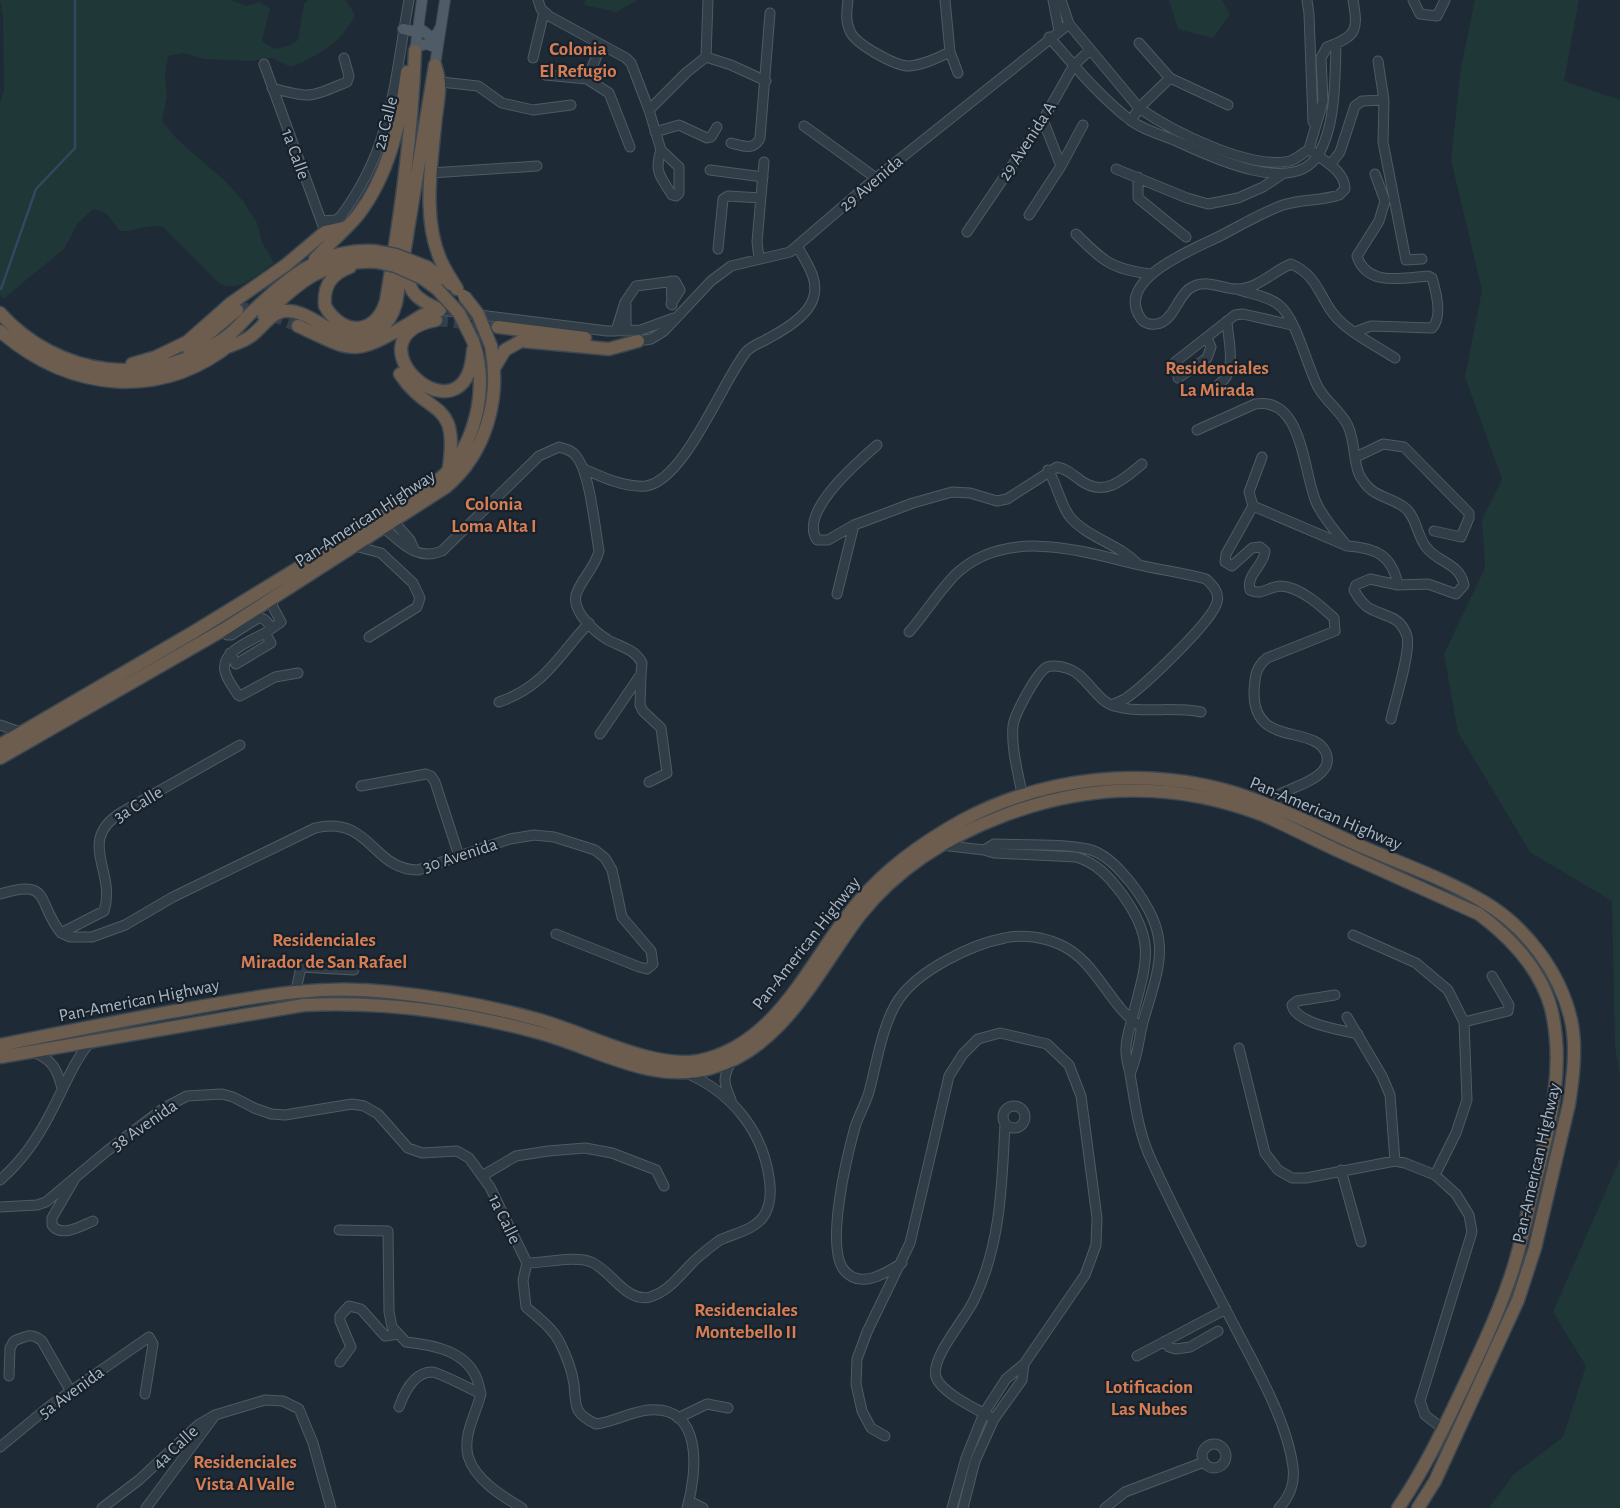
<svg xmlns="http://www.w3.org/2000/svg" width="1620" height="1508" font-family="'Alegreya Sans',sans-serif">
  <style>
    .green { fill: #203737 }
    .lines { fill: none; stroke-linecap: round; stroke-linejoin: round }
    .stream { stroke: #30495e; stroke-width: 2.5 }
    .highway-tunnel { stroke: #33404b; stroke-width: 12; stroke-dasharray: 12 6; stroke-linecap: butt }
    .minor-casing { stroke: #4f5a65; stroke-width: 11 }
    .major-casing { stroke: #3b4550; stroke-width: 12 }
    .highway-casing { stroke: #3c4751; stroke-width: 15 }
    .minor { stroke: #313d47; stroke-width: 9 }
    .major { stroke: #4f5c67; stroke-width: 10 }
    .highway { stroke: #6d5d4e; stroke-width: 12 }
    .highway-bridge-casing { stroke: #3c4751; stroke-width: 15; stroke-linecap: butt }
    .highway-bridge { stroke: #6d5d4e; stroke-width: 12 }
    .labels { text-anchor: middle; stroke-width: 4.5; stroke-linejoin: round; paint-order: stroke }
    .street-label { font-size: 18px; fill: #abb7c4; stroke: #17212b }
    .neighbourhood-label { font-size: 19px; font-weight: bold; fill: #d77d53; stroke: #17212b }
  </style>
  <rect width="100%" height="100%" fill="#1e2b36"/>
  <!-- green -->
  <path class="green" d="M0 0H230L247 6 259 2 270 8 262 41 274 49 291 45 298 40 304 4 308 0H346L355 15C342 42 319 56 291 67L272 58 250 61 204 59 183 53 168 56 165 76 167 97 162 121 176 138 225 181 243 201 257 223 262 242 274 263C257 274 239 294 219 283L163 227C148 223 136 232 120 231L106 213 93 209 78 223 64 249 3 299 0 294V103L4 90 3 16Z
    M585 0H638L616 12 584 5Z
    M1169 0H1222L1230 14 1213 38 1178 29Z
    M1475 0H1579L1564 81 1620 100V1077L1615 1047 1612 901 1530 852 1458 732 1444 654 1485 568 1482 520 1502 479 1465 377 1482 290 1451 160 1461 67Z
    M1620 1159V1508H1489L1513 1475 1563 1437 1586 1366 1553 1312Z"/>
  <g class="lines">
    <!-- stream -->
    <path class="stream" d="M1 289 36 189 75 148V0"/>
    <!-- highway-tunnel -->
    <path class="highway-tunnel" d="M237 310 255 308 298 326
      M436 320 498 327"/>
    <defs>
      <path id="minor" d="M538 0 541 9 549 16 626 58 631 63 649 110 661 150 679 167V193L676 196 672 195C660 176 654 172 661 150
        M848 0C847 10 845 21 850 31 855 44 895 66 909 66 923 65 937 58 950 52
        M945 0 950 52 958 73
        M1053 0 1059 31
        M1061 0 1069 24 1139 108C1172 131 1249 170 1290 161 1297 159 1303 153 1309 149L1323 101 1321 58 1327 47C1358 36 1358 29 1353 0
        M1307 0 1309 14 1313 122
        M1413 0 1420 14 1437 16 1445 0
        M1049 37C1074 65 1099 96 1129 119 1141 129 1159 134 1174 140 1205 154 1292 198 1318 155 1336 126 1335 77 1336 44
        M1139 43 1170 78 1228 105
        M706 57 731 65 766 81
        M533 58 544 12
        M1378 61 1384 100 1383 142 1406 260 1422 259
        M264 64 323 226
        M545 75 587 79 609 93 630 147
        M587 79 601 46
        M441 82 478 86 502 103 533 110 571 105
        M272 88C311 99 310 97 347 82L349 76 344 58
        M649 110 687 72 706 57 708 0
        M1043 120 1061 166
        M1131 121 1139 108 1170 78
        M804 126 876 178
        M655 132 679 125 707 138 711 137 717 127
        M731 143C743 146 754 151 760 138L770 13
        M1309 149C1322 160 1345 170 1345 189L1339 195C1321 201 1302 199 1283 205 1260 213 1240 226 1218 237 1196 248 1115 279 1140 317 1143 323 1150 325 1156 324 1173 322 1177 298 1189 289 1205 277 1221 289 1237 289 1258 289 1273 271 1291 264 1321 276 1320 305 1343 324 1358 337 1378 347 1395 358
        M1330 165 1340 152 1355 106 1362 101 1384 100
        M1116 169 1187 198 1208 204 1238 198 1263 187 1284 173
        M710 170 763 177
        M431 173 537 166
        M1138 177V198L1186 237
        M1029 215 1061 166 1083 125
        M321 221 336 220 341 216C393 147 394 81 409 0
        M967 232 1043 120 1074 65 1089 51
        M1076 234C1103 261 1111 269 1150 274
        M718 249 723 199 728 196 761 198
        M759 258 757 242 764 162
        M671 281 672 305
        M1237 289C1250 294 1268 296 1279 305 1296 318 1307 366 1318 387 1326 402 1341 411 1348 426 1355 441 1353 460 1359 474 1371 498 1387 495 1404 507 1416 515 1417 536 1426 547 1438 563 1460 563 1464 585L1456 594 1428 584 1398 585 1370 579 1356 585 1354 590C1365 610 1371 609 1390 617 1398 620 1404 627 1407 636 1411 652 1395 701 1391 719
        M626 305V331
        M440 310 607 331 641 330 674 318
        M616 331 625 302 636 286 675 281 680 290 671 304
        M1355 332 1371 326 1432 328C1443 317 1436 291 1432 278L1428 276C1403 278 1367 287 1357 256L1379 221 1385 201 1375 174
        M638 341 651 339 664 331 711 281 731 266 790 252 876 178 1069 24
        M1175 362 1235 315 1243 314 1292 325
        M1178 378 1207 358 1211 347 1207 338
        M1219 384C1238 372 1228 341 1227 321
        M1197 430 1255 404C1303 396 1303 472 1316 502 1323 518 1336 532 1347 546 1376 548 1392 555 1398 585
        M877 445C858 462 798 512 817 540H828L854 525 913 503 952 492 970 493 997 501 1007 499 1057 467C1067 469 1072 474 1080 480 1104 498 1123 480 1142 464
        M1262 457 1249 492 1253 506 1226 554 1225 562 1232 566 1252 548 1260 547 1265 551C1264 566 1246 574 1250 590 1262 596 1268 587 1280 586 1299 586 1321 606 1334 618L1335 631 1267 658C1255 668 1255 677 1254 692 1253 748 1314 724 1326 753 1335 776 1296 786 1282 793 1276 796 1271 800 1266 804
        M1356 457 1383 444 1404 447 1469 513V518L1461 537 1434 531
        M584 469C602 477 625 488 646 486 685 480 722 382 746 352 752 345 761 343 769 338 784 330 808 315 813 299 820 280 806 262 797 246
        M1048 470C1057 484 1060 504 1070 517 1088 538 1119 544 1138 564
        M1253 506 1347 546
        M394 522 410 540 414 549
        M384 528C403 544 417 561 442 551L539 456 559 447C565 449 572 450 576 456 590 472 595 529 599 551 595 568 581 579 576 595 572 612 595 632 608 640 621 647 635 649 642 663L641 674 600 734
        M355 546 381 553 413 583 420 598 417 607 369 637
        M837 594 854 525
        M223 630 227 635H231L258 618C266 618 268 623 271 629
        M909 632C925 614 941 588 957 573 1007 527 1082 551 1139 565 1161 570 1184 573 1206 579 1212 585 1220 592 1217 602 1213 621 1144 686 1125 699 1121 701 1116 703 1111 705
        M265 633C252 640 220 652 225 671 226 679 234 688 238 695L240 696 275 677 298 673
        M230 653 236 664 271 643 265 633 281 622 273 607 271 599
        M641 674 640 705 643 711 661 728 667 773 649 782
        M499 702C544 687 558 656 589 623
        M0 725 20 732
        M361 786 426 774 431 776 435 782 459 856
        M1022 794C1018 772 1011 748 1013 726 1014 715 1037 672 1047 667 1053 665 1060 666 1066 668 1086 673 1095 700 1114 706 1142 714 1172 706 1201 712
        M941 845 984 850 994 853 1076 857C1097 863 1109 877 1122 894 1157 942 1146 963 1133 1015 1130 1027 1125 1040 1126 1052 1126 1060 1129 1067 1130 1074 1135 1103 1138 1129 1149 1155 1176 1215 1207 1273 1237 1331 1258 1371 1287 1422 1293 1467 1295 1484 1290 1496 1279 1508
        M984 850 994 844C1019 845 1073 843 1094 851 1109 857 1120 870 1131 883 1173 938 1161 961 1143 1022 1138 1041 1139 1053 1130 1074
        M0 894C52 878 36 902 61 933L70 937H92L125 925 173 897 315 828C371 815 372 870 418 870L510 839 534 835 554 837 595 850 605 858 612 870 622 917 651 951 653 964 647 969 639 967 556 934
        M61 933 104 911C117 871 75 841 122 812L240 745
        M1353 935 1416 963 1448 990 1464 1022 1467 1100 1456 1133 1435 1175
        M296 990 301 967 354 970
        M1335 995 1297 1001 1292 1005C1296 1024 1342 1030 1358 1034
        M1347 1017 1382 1076 1390 1095 1395 1161
        M1464 1022 1508 1011 1509 1005 1492 976
        M1239 1048 1265 1153 1278 1170 1292 1178H1306L1395 1161 1405 1163 1435 1175 1456 1194 1469 1215 1472 1232 1420 1401 1425 1415 1443 1429
        M33 1052C52 1059 57 1069 62 1088
        M731 1100C724 1083 722 1079 731 1062
        M1003 1117a11 11 0 1 1 22 0a11 11 0 1 1-22 0Z
        M1341 1170 1361 1242
        M482 1176 516 1156 548 1151 585 1148 612 1153 656 1170 664 1186
        M0 1180C21 1162 39 1136 51 1112 64 1088 73 1062 91 1041
        M74 1180 52 1218V1225C61 1238 81 1226 93 1221
        M0 1207 37 1205 46 1202 107 1151 164 1108 187 1096 222 1094 233 1097 254 1108 271 1114 285 1115 352 1104 364 1106 378 1114 408 1148 422 1153 457 1151 469 1158 490 1187 527 1263
        M339 1230 388 1231 389 1312 392 1327 406 1342C434 1345 468 1351 478 1382 479 1387 482 1392 480 1397 475 1416 463 1435 468 1456 475 1480 502 1496 522 1508
        M527 1263C546 1263 575 1255 591 1262 611 1270 626 1303 650 1297 673 1290 684 1268 702 1254 708 1249 714 1244 720 1240 735 1233 756 1230 765 1214 771 1203 771 1189 769 1177 762 1130 731 1092 686 1073
        M527 1263 523 1280 526 1307C538 1318 553 1328 560 1343 566 1355 572 1371 574 1384 576 1406 573 1413 596 1424 613 1422 630 1412 648 1410 704 1404 697 1473 687 1508
        M902 1263C886 1273 860 1290 844 1270 825 1246 847 1156 855 1127 859 1114 867 1102 870 1088 877 1061 883 1022 899 999 919 970 972 944 1005 938 1023 934 1044 937 1061 945 1089 958 1102 987 1122 1010 1128 1017 1135 1022 1142 1028
        M1165 1341 1169 1347 1176 1349 1190 1347 1218 1331
        M1137 1356 1226 1309
        M340 1362 351 1347 340 1321V1316L349 1306 361 1309 385 1336 398 1334
        M9 1376 10 1348 14 1341C26 1336 32 1332 42 1341L71 1392
        M399 1407C404 1393 414 1372 432 1372 438 1372 473 1390 481 1394
        M678 1418 707 1404 728 1408
        M994 1419C979 1410 941 1393 936 1377 930 1358 966 1318 974 1300 1001 1244 1002 1184 1005 1124
        M885 1436 871 1428 862 1411 856 1384 857 1359 867 1332 910 1243 949 1076 963 1054 978 1039 1000 1033 1047 1044 1069 1065 1081 1096 1097 1218 1096 1245 1085 1275 1024 1364 1006 1379 984 1413 966 1458 952 1508
        M1202 1456a12 12 0 1 1 24 0a12 12 0 1 1-24 0Z
        M0 1447 51 1405 149 1337 153 1344 145 1394
        M689 1501 703 1508
        M102 1508 139 1480 198 1425 215 1415 265 1400 283 1401 299 1409 313 1443 331 1508
        M146 1508 213 1418
        M963 1508 975 1461 994 1419 1022 1380 1024 1364
        M1105 1508 1125 1492 1204 1462"/>
      <path id="major" d="M418 27 431 37 437 34 440 28
        M403 29 417 32
        M415 47 427 44 437 48
        M415 51 422 0
        M435 65 445 0"/>
      <path id="highway" d="M435 65C443 88 437 101 435 125 431 168 422 222 442 263 446 272 452 280 457 289
        M315 259C328 244 345 231 358 215 389 175 401 121 407 72
        M350 267C331 274 323 286 325 306 342 336 376 336 386 301 400 218 412 136 415 51
        M409 267C405 293 419 300 440 310
        M427 267 451 284
        M422 278 437 289
        M0 313C59 378 152 389 225 338 235 331 243 321 252 312 287 278 322 248 374 251
        M264 316C299 281 325 259 377 262
        M436 320C342 339 467 450 473 350
        M298 326C352 351 352 357 405 326 417 319 426 311 440 310
        M498 327 585 338
        M0 331C68 390 159 402 232 343
        M227 347C235 344 245 341 251 336 261 329 271 312 285 311 317 309 343 356 378 331 387 324 393 315 396 303L435 65
        M189 350 237 310
        M132 364 156 357 187 342 230 304 286 265 325 232 347 227
        M494 368 505 350 521 341 609 349 638 341
        M400 374C429 418 459 398 449 467
        M0 745 192 633 422 492C431 485 441 479 449 470 478 435 488 384 473 341
        M0 758 223 630 446 487C487 452 501 397 491 346
        M0 1045C64 1032 129 1019 193 1008 260 996 320 984 389 992 437 997 489 1006 536 1019 582 1031 651 1069 698 1061 780 1045 811 956 860 900 888 867 925 841 963 820 1046 776 1145 766 1235 793 1280 807 1322 829 1365 848 1405 865 1447 880 1484 902 1526 927 1560 972 1571 1020 1577 1046 1573 1078 1569 1104L1535 1248 1518 1300 1435 1481 1418 1508
        M0 1057 304 1005C384 1001 463 1012 540 1033 595 1048 653 1085 711 1068 783 1049 818 970 860 915 898 867 949 836 1005 815 1090 783 1177 782 1263 815 1289 826 1314 840 1341 852 1387 873 1433 893 1479 914 1511 938 1540 968 1551 1008 1566 1069 1549 1128 1534 1186 1526 1218 1520 1251 1509 1281 1495 1321 1477 1358 1459 1396 1441 1434 1422 1473 1398 1508"/>
    </defs>
    <!-- minor casing -->
    <use href="#minor" class="minor-casing"/>
    <!-- major casing -->
    <use href="#major" class="major-casing"/>
    <!-- highway casing -->
    <use href="#highway" class="highway-casing"/>
    <!-- minor -->
    <use href="#minor" class="minor"/>
    <!-- major -->
    <use href="#major" class="major"/>
    <!-- highway -->
    <use href="#highway" class="highway"/>
    <defs>
      <path id="highway-bridge" d="M374 251 396 255 427 267
        M377 262 395 266 422 278
        M437 289 459 313 473 341
        M464 296 478 314 491 346"/>
    </defs>
    <!-- highway-bridge casing -->
    <use href="#highway-bridge" class="highway-bridge-casing"/>
    <!-- highway-bridge -->
    <use href="#highway-bridge" class="highway-bridge"/>
  </g>
  <g class="labels">
    <!-- street labels -->
    <g class="street-label">
      <text transform="translate(385 123) rotate(-76)" y="6">2a Calle</text>
      <text transform="translate(1027 141) rotate(-57)" y="6">29 Avenida A</text>
      <text transform="translate(296 154) rotate(70)" y="6">1a Calle</text>
      <text transform="translate(871 183) rotate(-40)" y="6">29 Avenida</text>
      <text transform="translate(365 518) rotate(-33)" y="6">Pan-American Highway</text>
      <text transform="translate(138 804) rotate(-31)" y="6">3a Calle</text>
      <text transform="translate(1326 813) rotate(23)" y="6">Pan-American Highway</text>
      <text transform="translate(460 855) rotate(-18)" y="6">30 Avenida</text>
      <text transform="translate(806 943) rotate(-52)" y="6">Pan-American Highway</text>
      <text transform="translate(139 1000) rotate(-11)" y="6">Pan-American Highway</text>
      <text transform="translate(144 1125) rotate(-35)" y="6">38 Avenida</text>
      <text transform="translate(1536 1163) rotate(-77)" y="6">Pan-American Highway</text>
      <text transform="translate(505 1219) rotate(64)" y="6">1a Calle</text>
      <text transform="translate(71 1392) rotate(-36)" y="6">5a Avenida</text>
      <text transform="translate(175 1447) rotate(-43)" y="6">4a Calle</text>
    </g>
    <!-- neighbourhood labels -->
    <g class="neighbourhood-label">
      <text x="578" y="55">Colonia<tspan x="578" dy="22">El Refugio</tspan></text>
      <text x="1217" y="374">Residenciales<tspan x="1217" dy="22">La Mirada</tspan></text>
      <text x="494" y="510">Colonia<tspan x="494" dy="22">Loma Alta I</tspan></text>
      <text x="324" y="946">Residenciales<tspan x="324" dy="22">Mirador de San Rafael</tspan></text>
      <text x="746" y="1316">Residenciales<tspan x="746" dy="22">Montebello II</tspan></text>
      <text x="1149" y="1393">Lotificacion<tspan x="1149" dy="22">Las Nubes</tspan></text>
      <text x="245" y="1468">Residenciales<tspan x="245" dy="22">Vista Al Valle</tspan></text>
    </g>
  </g>
</svg>
